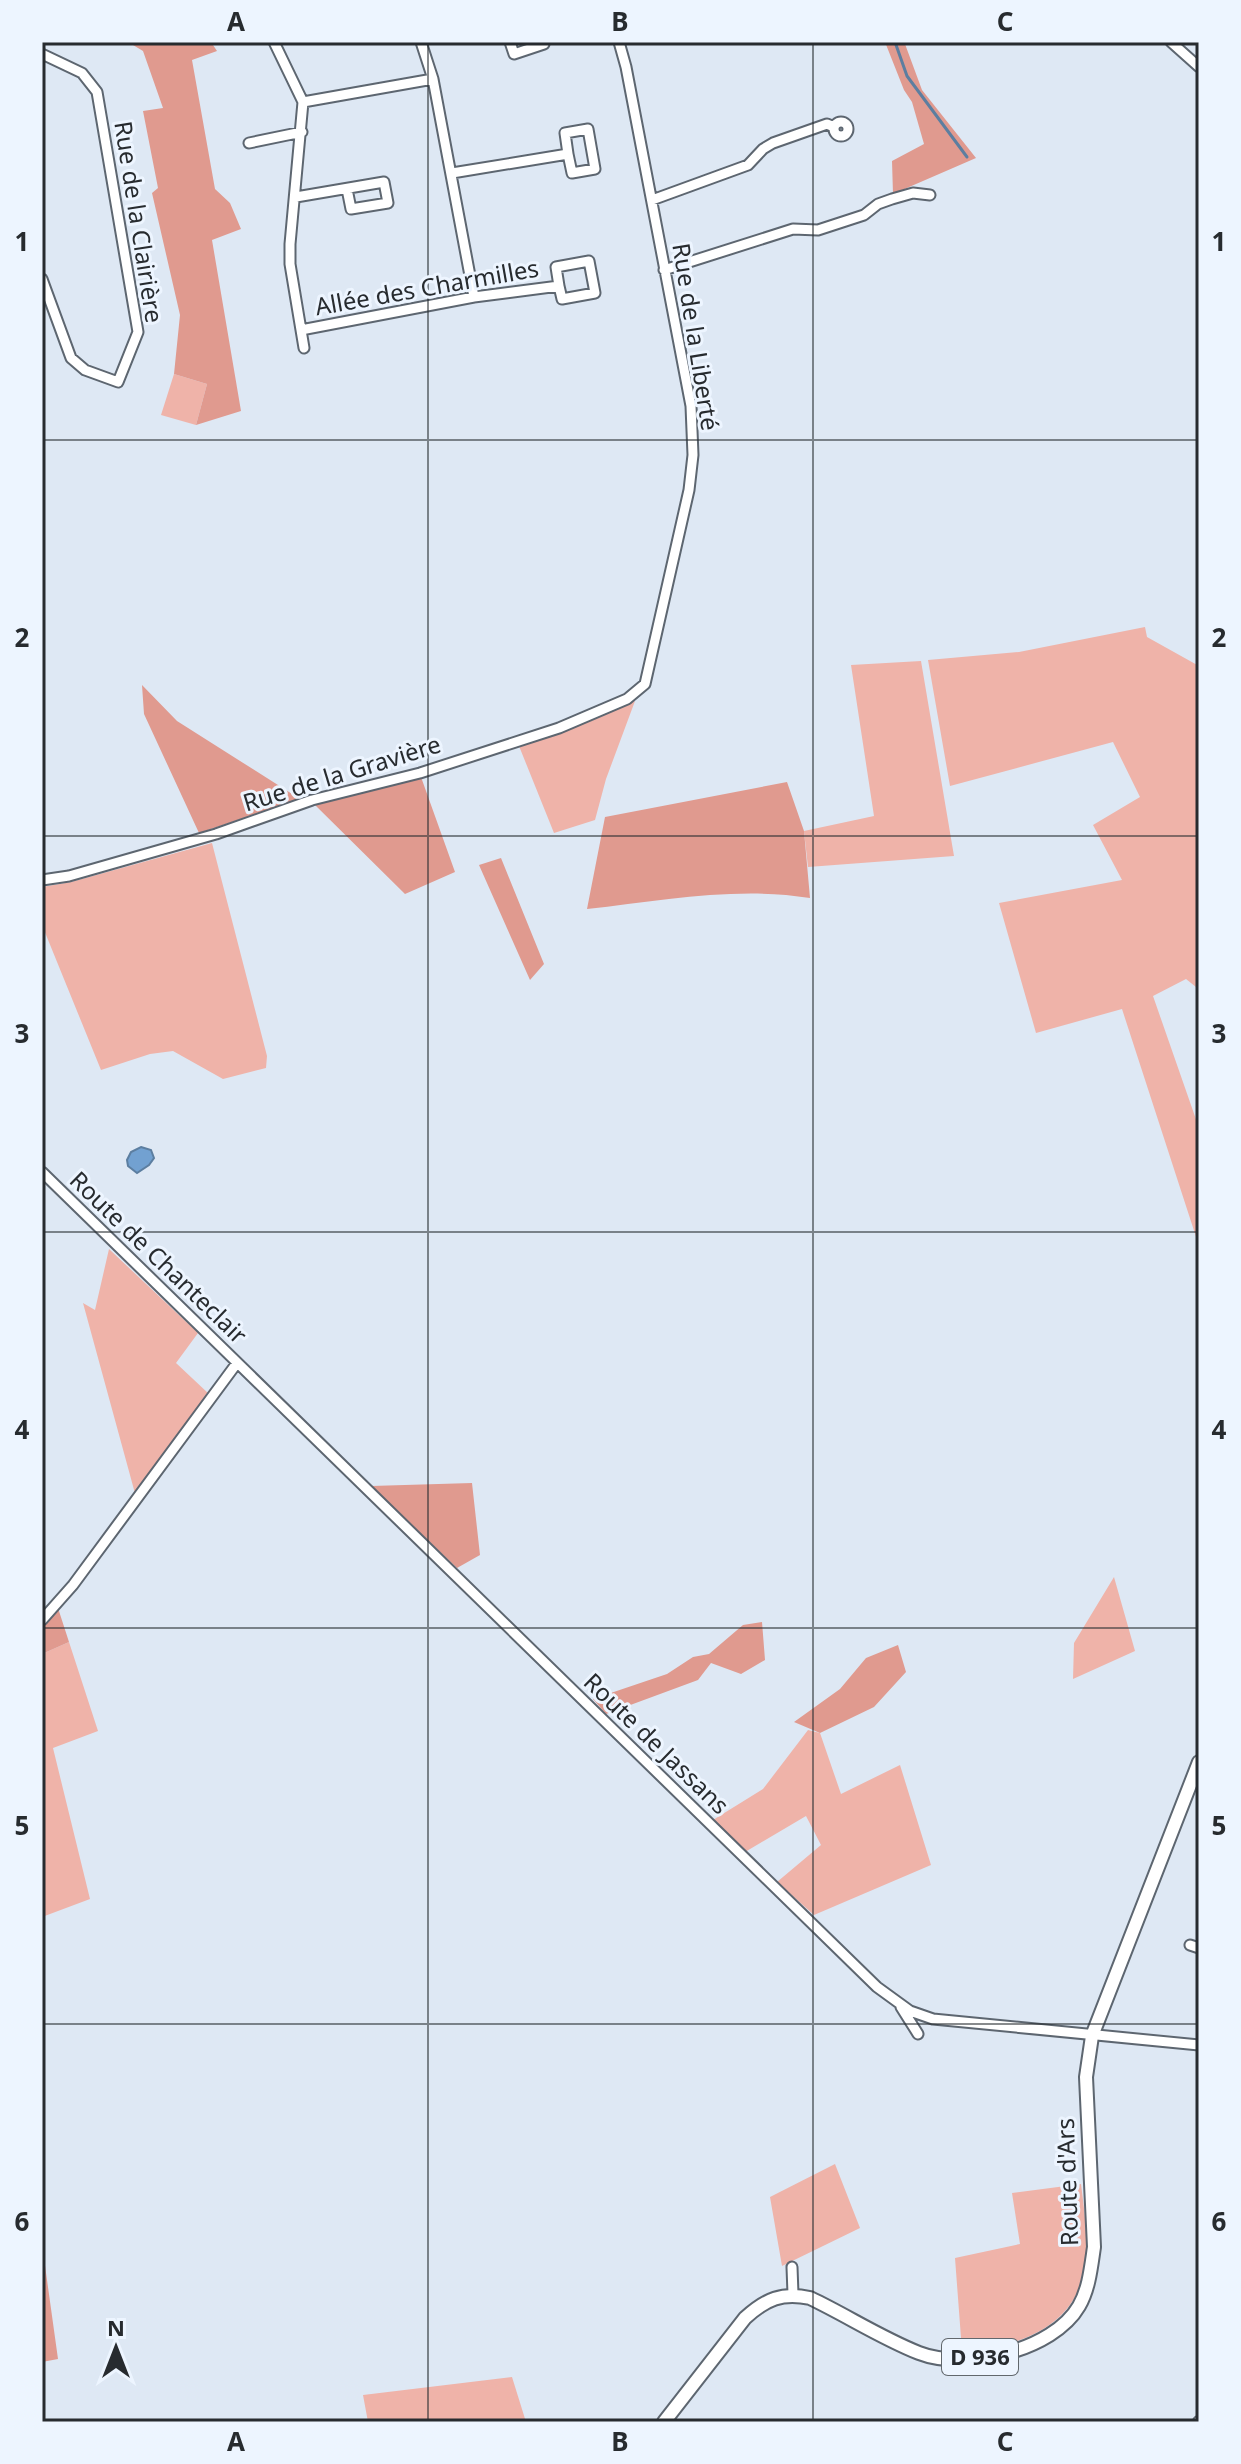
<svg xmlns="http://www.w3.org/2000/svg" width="1241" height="2464" font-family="'Noto Sans',sans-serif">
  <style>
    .green { fill: #efb3a9 }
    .forest { fill: #e09a8f }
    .water { fill: #72a1d1; stroke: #5c7ea0; stroke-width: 2 }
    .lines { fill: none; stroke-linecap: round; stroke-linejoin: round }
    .stream { stroke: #5c7ea0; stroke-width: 3 }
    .minor-casing { stroke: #5d6670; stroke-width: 13 }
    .major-casing { stroke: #5d6670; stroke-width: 16 }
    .minor { stroke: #fff; stroke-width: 9 }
    .major { stroke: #fff; stroke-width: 12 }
    .grid { fill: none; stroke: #272b2f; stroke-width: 2; stroke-opacity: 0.55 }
    .labels { text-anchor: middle; stroke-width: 6; stroke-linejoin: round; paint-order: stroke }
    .shield { fill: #edf5ff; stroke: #62686d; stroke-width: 2 }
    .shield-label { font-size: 22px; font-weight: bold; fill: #272b2f }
    .street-label { font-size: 24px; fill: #272b2f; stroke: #edf5ff }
    .neatline { fill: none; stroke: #272b2f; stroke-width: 3 }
    .grid-label { font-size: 26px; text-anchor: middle; font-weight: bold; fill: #272b2f }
  </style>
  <rect width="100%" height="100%" fill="#dee8f4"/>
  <!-- green -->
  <path class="green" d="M174 374 207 384 196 425 161 415Z
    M1145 627 1147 637 1199 666V985L1196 987 1186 979 1153 996 1199 1128V1246L1122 1009 1036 1033 999 903 1122 880 1093 825 1140 797 1113 742 950 786 928 660 1019 652Z
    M921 661 954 856 808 867 804 831 874 816 851 665Z
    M635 701 606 779 595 820 554 833 519 746 591 721Z
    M212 843 267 1056 266 1068 223 1079 173 1051 150 1054 101 1070 42 925V887L71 882Z
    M109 1249 198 1333 176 1363 209 1394 136 1497 83 1303 95 1310Z
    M1114 1577 1135 1651 1073 1679 1074 1643Z
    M69 1642 98 1731 53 1748 90 1899 42 1917V1654Z
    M808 1730 820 1733 841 1794 900 1765 931 1865 814 1915 777 1882 821 1845 806 1816 745 1852 713 1820 763 1789Z
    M835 2164 860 2228 782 2266 770 2197Z
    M1081 2184C1084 2209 1088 2234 1086 2260 1080 2326 1019 2348 962 2351L955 2258 1020 2244 1012 2193Z
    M512 2377 526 2422H368L363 2395Z"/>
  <!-- forest -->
  <path class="forest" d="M128 42H211L217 51 192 60 215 189 230 203 241 229 212 240 241 411 196 425 207 384 174 374 180 315 152 193 158 188 143 111 163 108 143 51Z
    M885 42 905 44 922 90 976 158 893 194 892 161 924 144 912 102 904 90Z
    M142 685 177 721 300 799 199 833 144 714Z
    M421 777 455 872 405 894 315 805Z
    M787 782 804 831 810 898C737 886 661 901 587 909L605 817Z
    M501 858 544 964 530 980 479 865Z
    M472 1483 480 1555 457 1568 371 1486Z
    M58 1608 69 1642 42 1654V1627Z
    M762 1622 765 1660 741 1674 711 1663 698 1680 606 1714 593 1699 667 1674 693 1657 709 1654 743 1625Z
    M898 1645 906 1672 874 1707 820 1733 794 1722 840 1689 866 1658Z
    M42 2244 58 2359 42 2362Z"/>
  <!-- water -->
  <path class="water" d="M141 1147 151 1150 154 1158 149 1165 137 1173 128 1166 127 1160 131 1152Z"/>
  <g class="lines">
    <!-- stream -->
    <path class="stream" d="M895 42 907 76 967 157"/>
    <defs>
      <path id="minor" d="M274 42 303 102 290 244V264L304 348
        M421 42 433 79 474 297
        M510 42 514 54 544 44 543 42
        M1171 42 1199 67
        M42 54 82 73 97 92 138 332 118 382 85 370 71 358 42 279
        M303 102 433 79
        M834 129a7 7 0 1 1 14 0a7 7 0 1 1-14 0Z
        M249 143 302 132
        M452 173 568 154 572 173 595 169 588 129 565 133 568 154
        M296 197 384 182 388 203 351 209 347 189
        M652 200 748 165 763 149 773 143 827 124 834 127
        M664 270 793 229 818 230 864 215 878 204 892 199 913 193 930 195
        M301 330 474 297 559 286 556 267 589 261 595 293 562 299 559 286
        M42 880 69 876 216 834 312 800 420 773 559 728 627 699 645 684 689 490 693 455 691 406 626 67 619 42
        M42 1172 877 1987 910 2011 933 2019 1199 2045
        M42 1620 73 1585 237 1363
        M1190 1945 1199 1948
        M901 2007 918 2034
        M792 2267 793 2294
        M1198 2422 1199 2421"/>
      <path id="major" d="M664 2422 745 2318C766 2299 782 2292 810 2298 846 2315 881 2338 919 2353 965 2371 1053 2351 1079 2306 1089 2289 1091 2267 1094 2247L1086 2077 1092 2036 1199 1762"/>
    </defs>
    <!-- minor casing -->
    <use href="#minor" class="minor-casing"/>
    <!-- major casing -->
    <use href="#major" class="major-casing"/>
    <!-- minor -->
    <use href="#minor" class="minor"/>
    <!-- major -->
    <use href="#major" class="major"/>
  </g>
  <!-- grid -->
  <path class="grid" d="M428 42V2422M813 42V2422M42 440H1199M42 836H1199M42 1232H1199M42 1628H1199M42 2024H1199"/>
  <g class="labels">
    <!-- shield labels -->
    <rect class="shield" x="942" y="2339" width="76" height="36" rx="6"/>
    <g class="shield-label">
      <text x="980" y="2365">D 936</text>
    </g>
    <!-- street labels -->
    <g class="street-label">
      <text transform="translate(138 222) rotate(81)" y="8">Rue de la Clairière</text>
      <text transform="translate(427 288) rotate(-10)" y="8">Allée des Charmilles</text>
      <text transform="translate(695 337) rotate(81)" y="8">Rue de la Liberté</text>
      <text transform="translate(342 774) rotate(-17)" y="8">Rue de la Gravière</text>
      <text transform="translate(158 1258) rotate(44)" y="8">Route de Chanteclair</text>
      <text transform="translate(656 1744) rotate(44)" y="8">Route de Jassans</text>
      <text transform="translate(1068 2182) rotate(-92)" y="8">Route d'Ars</text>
    </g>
  </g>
  <!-- border -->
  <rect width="1241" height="2464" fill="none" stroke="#edf5ff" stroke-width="88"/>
  <!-- north arrow -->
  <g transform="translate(116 2348)" stroke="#edf5ff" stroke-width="6" paint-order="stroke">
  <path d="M0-6L14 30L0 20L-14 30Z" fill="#272b2f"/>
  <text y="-12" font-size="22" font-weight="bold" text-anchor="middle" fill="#272b2f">N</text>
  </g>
  <rect x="44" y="44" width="1153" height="2376" class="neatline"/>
  <g class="grid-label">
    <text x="236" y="31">A</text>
    <text x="620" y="31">B</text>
    <text x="1005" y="31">C</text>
    <text x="22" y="251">1</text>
    <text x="1219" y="251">1</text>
    <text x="22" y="647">2</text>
    <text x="1219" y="647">2</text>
    <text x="22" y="1043">3</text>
    <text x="1219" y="1043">3</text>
    <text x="22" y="1439">4</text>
    <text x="1219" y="1439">4</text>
    <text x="22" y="1835">5</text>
    <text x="1219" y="1835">5</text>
    <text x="22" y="2231">6</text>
    <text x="1219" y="2231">6</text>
    <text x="236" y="2451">A</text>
    <text x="620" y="2451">B</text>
    <text x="1005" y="2451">C</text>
  </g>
</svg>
